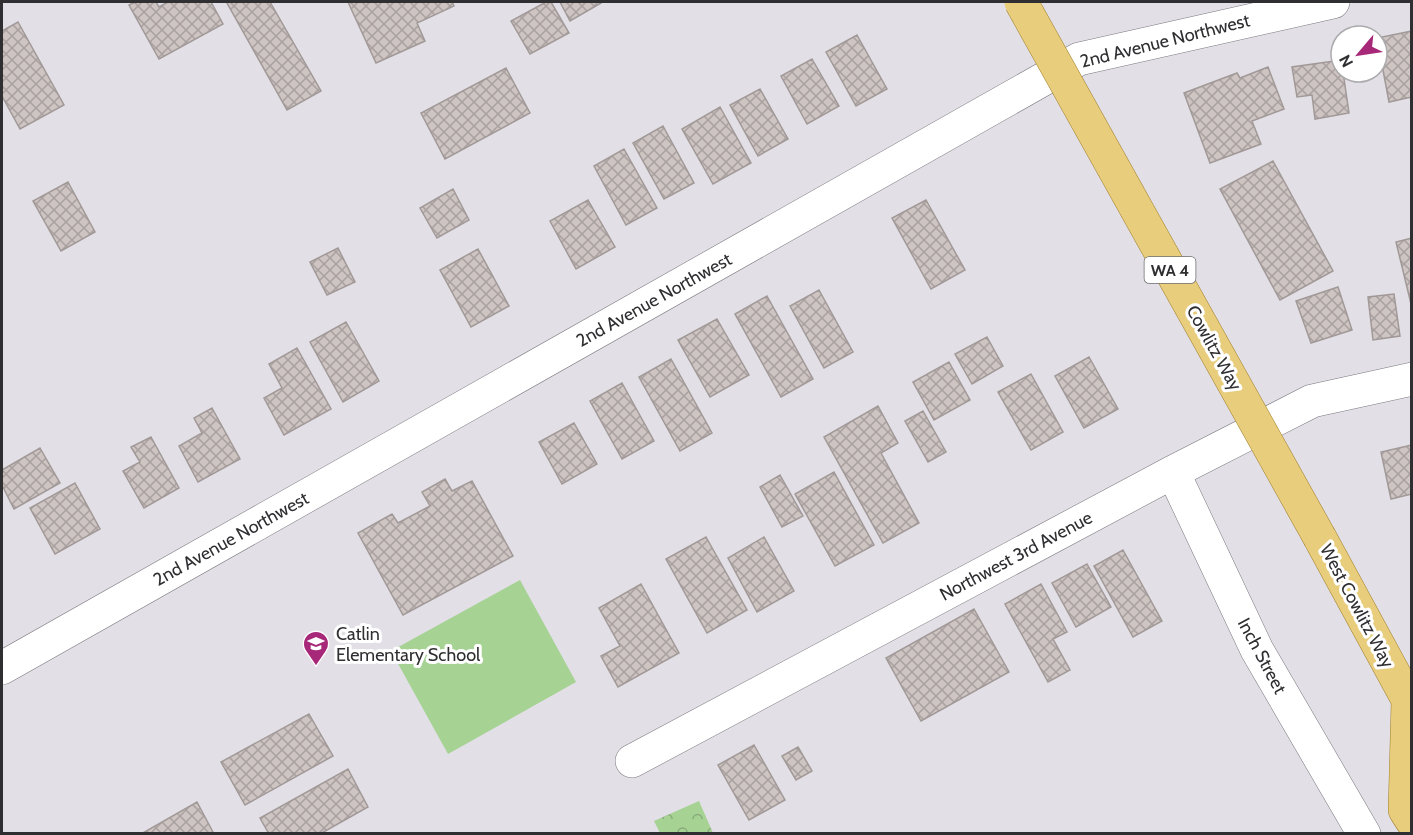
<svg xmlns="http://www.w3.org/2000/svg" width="1413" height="835" font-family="Cabin,sans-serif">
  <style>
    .park { fill: url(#park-crowns) }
    .garden { fill: #a6d294 }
    .building { fill: url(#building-cross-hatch); stroke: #a19997; stroke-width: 1.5 }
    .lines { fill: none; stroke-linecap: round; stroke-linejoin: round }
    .minor-casing { stroke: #7c797f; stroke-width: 34 }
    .major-casing { stroke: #9e7f2a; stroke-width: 34 }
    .minor { stroke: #fff; stroke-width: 33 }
    .major { stroke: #e8cd7d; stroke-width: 33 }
    .major-bridge-casing { stroke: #9e7f2a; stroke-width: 34; stroke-linecap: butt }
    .major-bridge { stroke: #e8cd7d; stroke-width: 33 }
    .labels { text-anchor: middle; stroke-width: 6; stroke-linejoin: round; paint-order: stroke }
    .shield { fill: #fff; stroke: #6d6d6f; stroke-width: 1.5 }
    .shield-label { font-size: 16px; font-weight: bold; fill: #2f2e31 }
    .street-label { font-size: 18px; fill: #2f2e31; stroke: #fff }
    .poi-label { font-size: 18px; fill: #2f2e31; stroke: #fff; text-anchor: start }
  </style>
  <defs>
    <pattern id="park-crowns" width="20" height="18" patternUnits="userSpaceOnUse" patternTransform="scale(1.5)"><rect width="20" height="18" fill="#a6d294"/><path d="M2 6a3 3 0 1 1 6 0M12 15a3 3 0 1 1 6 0" fill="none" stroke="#88ab79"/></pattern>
    <pattern id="building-cross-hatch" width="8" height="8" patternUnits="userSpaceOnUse" patternTransform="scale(1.5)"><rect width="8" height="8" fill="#cec5c3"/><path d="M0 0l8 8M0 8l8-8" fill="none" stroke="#a8a09f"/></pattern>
  </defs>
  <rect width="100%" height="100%" fill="#e2dfe6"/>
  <!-- park -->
  <path class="park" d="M699 801 713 833H660L654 821Z"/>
  <!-- garden -->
  <path class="garden" d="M520 580 576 682 448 754 391 651Z"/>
  <!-- building -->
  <path class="building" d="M135 2H156L159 7 168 2H211L223 24 159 59 129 5Z
    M229 2H270L321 91 287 110 227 3Z
    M348 2H452L454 6 417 23 425 41 376 63Z
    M546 2H551L569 33 530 54 511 21Z
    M560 2H600L601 3 570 21Z
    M18 22 64 105 20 129 2 96V31Z
    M1412 31V97L1389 102 1377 38Z
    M857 35 887 89 856 106 826 52Z
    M812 59 839 106 807 124 781 76Z
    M1341 60V72H1343L1349 113 1315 119 1312 95 1297 97 1292 67Z
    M1268 67 1284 109 1252 121 1261 144 1210 163 1184 93 1237 73 1240 78Z
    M506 68 530 113 445 159 421 113Z
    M760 89 788 139 758 156 730 105Z
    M720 107 751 163 713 184 682 129Z
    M663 126 694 183 664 199 633 143Z
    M624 149 657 208 626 225 594 166Z
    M1273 161 1333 271 1280 300 1220 189Z
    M68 182 95 232 61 251 33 201Z
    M453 189 469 220 437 238 420 208Z
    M588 200 615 247 576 269 550 221Z
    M926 200 965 270 931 289 892 218Z
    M1412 238V304H1411L1396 242Z
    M338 248 355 282 327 295 310 262Z
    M478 249 509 306 471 327 440 270Z
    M1338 287 1352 330 1311 343 1296 301Z
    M819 290 853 352 824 368 790 306Z
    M1394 294 1400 336 1373 340 1368 297Z
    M767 296 813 379 781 397 735 314Z
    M717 319 749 375 710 397 678 340Z
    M346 322 379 381 343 402 310 342Z
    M987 337 1003 366 972 384 955 354Z
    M297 348 331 409 284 435 264 398 282 388 269 364Z
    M1089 357 1118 409 1084 428 1055 376Z
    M671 359 712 433 680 451 639 377Z
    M949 362 970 400 934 420 913 382Z
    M1031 374 1063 432 1031 450 998 392Z
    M622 383 654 441 622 459 590 401Z
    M878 406 898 443 881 453 919 523 883 543 824 437Z
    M212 408 240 459 198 482 179 446 202 433 194 418Z
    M923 411 946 452 928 462 905 421Z
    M574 423 597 464 562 484 539 442Z
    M151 437 179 488 144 508 123 471 140 462 131 447Z
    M1412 445V494L1391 499 1381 452Z
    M40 448 60 483 14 509 2 485V470Z
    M834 472 874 545 835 566 795 494Z
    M780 475 803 516 782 527 760 487Z
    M445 479 452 491 472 481 513 556 403 615 358 533 392 514 398 523 430 506 422 492Z
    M75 483 100 529 55 554 30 508Z
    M706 537 747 610 707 633 666 559Z
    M764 537 794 591 757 612 728 558Z
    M1123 550 1162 621 1133 637 1094 566Z
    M1087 564 1111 607 1076 627 1052 583Z
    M641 584 679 653 618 687 601 656 620 646 599 608Z
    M1041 584 1067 632 1053 639 1070 670 1048 682 1005 604Z
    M974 609 1009 672 921 721 886 658Z
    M309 714 333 756 245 805 221 762Z
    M754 745 785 800 749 820 718 765Z
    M798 747 812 771 796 780 782 756Z
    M348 769 368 807 320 834H269L260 818Z
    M197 802 214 834H141Z"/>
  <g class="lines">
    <defs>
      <path id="minor" d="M1173 472 1257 650 1364 834
        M2 668 1079 59 1333 2
        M632 761 1173 472 1312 401 1412 379"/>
      <path id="major" d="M1320 538 1412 707
        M1408 701 1405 810 1412 821"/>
    </defs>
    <!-- minor casing -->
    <use href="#minor" class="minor-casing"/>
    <!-- major casing -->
    <use href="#major" class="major-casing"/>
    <!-- minor -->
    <use href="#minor" class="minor"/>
    <!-- major -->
    <use href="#major" class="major"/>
    <defs>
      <path id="major-bridge" d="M1021 2 1320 538"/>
    </defs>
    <!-- major-bridge casing -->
    <use href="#major-bridge" class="major-bridge-casing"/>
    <!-- major-bridge -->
    <use href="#major-bridge" class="major-bridge"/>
  </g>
  <!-- icons -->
  <defs>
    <symbol id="school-pin" viewBox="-11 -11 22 30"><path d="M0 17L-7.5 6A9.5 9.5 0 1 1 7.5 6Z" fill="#a72878" stroke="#fff"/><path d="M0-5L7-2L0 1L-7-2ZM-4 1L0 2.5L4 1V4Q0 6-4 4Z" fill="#fff"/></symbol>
  </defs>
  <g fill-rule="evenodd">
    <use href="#school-pin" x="301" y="629" width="30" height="40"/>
  </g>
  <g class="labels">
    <!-- shield labels -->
    <rect class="shield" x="1144.5" y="257" width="51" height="26" rx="4.5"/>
    <g class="shield-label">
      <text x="1170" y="276">WA 4</text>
    </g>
    <!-- street labels -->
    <g class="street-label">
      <text transform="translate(1165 41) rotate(-14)" y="6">2nd Avenue Northwest</text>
      <text transform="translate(654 300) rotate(-29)" y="6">2nd Avenue Northwest</text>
      <text transform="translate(1214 348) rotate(61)" y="6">Cowlitz Way</text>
      <text transform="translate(231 539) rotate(-29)" y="6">2nd Avenue Northwest</text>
      <text transform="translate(1016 556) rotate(-28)" y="6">Northwest 3rd Avenue</text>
      <text transform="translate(1357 606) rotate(62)" y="6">West Cowlitz Way</text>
      <text transform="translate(1262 656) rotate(62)" y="6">Inch Street</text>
    </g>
    <!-- poi labels -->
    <g class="poi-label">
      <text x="336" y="640">Catlin<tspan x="336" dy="21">Elementary School</tspan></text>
    </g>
  </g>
  <!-- border -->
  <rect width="1413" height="835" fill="none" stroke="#2f2e31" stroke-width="6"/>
  <!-- north arrow -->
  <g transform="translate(1359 54) rotate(241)"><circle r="28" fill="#ffffff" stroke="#acabad" stroke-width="1.5"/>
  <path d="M0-4.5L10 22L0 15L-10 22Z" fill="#a72878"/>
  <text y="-9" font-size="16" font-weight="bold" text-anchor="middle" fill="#2f2e31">N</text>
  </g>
</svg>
